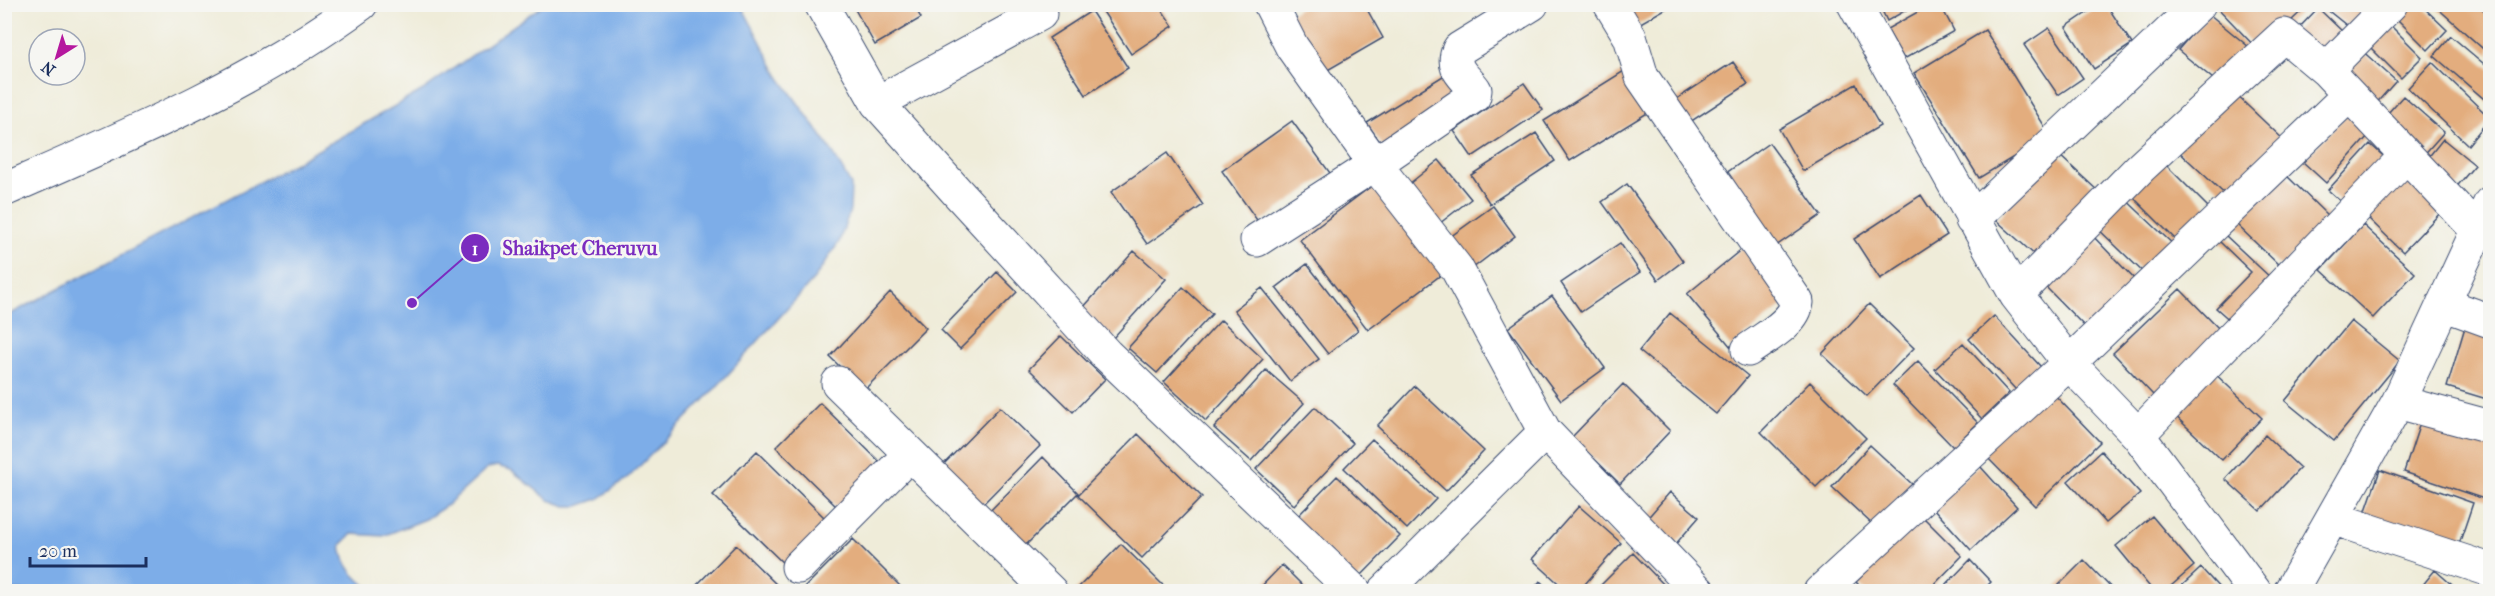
<svg xmlns="http://www.w3.org/2000/svg" width="2495" height="596" font-family="'IM FELL French Canon',serif">
  <style>
    .water { fill: #7dade8; stroke: #4c6ea3; stroke-width: 1.5 }
    .building { fill: #e3ad7e }
    .lines { fill: none; stroke-linecap: round; stroke-linejoin: round }
    .minor-casing { stroke: #3b4b70; stroke-width: 35 }
    .minor { stroke: #fff; stroke-width: 33 }
    .leader { fill: none; stroke: #7b2cbf; stroke-width: 2 }
    .callout-dot { fill: #7b2cbf; stroke: #f6f6f2; stroke-width: 2 }
    .mark-label { font-size: 18px; text-anchor: middle; font-weight: bold; fill: #fff }
    .callout-label { font-size: 20px; text-anchor: middle; font-weight: bold; fill: #7b2cbf; stroke: #f6f6f2; stroke-width: 6; stroke-linejoin: round; paint-order: stroke }
  </style>
  <rect width="100%" height="100%" fill="#f6f6f2"/>
  <filter id="ink" filterUnits="userSpaceOnUse"><feTurbulence type="fractalNoise" baseFrequency=".0167" numOctaves="2"/><feDisplacementMap in="SourceGraphic" scale="12" xChannelSelector="R" yChannelSelector="G"/><feConvolveMatrix kernelMatrix="1 2 1 2 8 2 1 2 1" color-interpolation-filters="sRGB"/></filter>
  <filter id="wash" filterUnits="userSpaceOnUse"><feTurbulence type="fractalNoise" baseFrequency=".008" numOctaves="4" result="noise"/><feDisplacementMap in="SourceGraphic" scale="24" xChannelSelector="R" yChannelSelector="G"/><feGaussianBlur stdDeviation="1.35" result="paint"/><feColorMatrix in="noise" values="0 0 0 0 0 0 0 0 0 0 0 0 0 0 0 0 0 1.4 0 .05"/><feComposite in="paint" operator="in"/></filter>
  <g filter="url(#wash)">
    <rect width="100%" height="100%" fill="#efecd9"/>
    <!-- water -->
    <path class="water" d="M543 5H741L780 78 830 148 851 185 850 210 839 242 814 279 712 392 628 478 598 499 578 506H566L549 500 511 470 497 466 488 468 446 506 426 519 383 536 352 534 341 545C343 567 356 578 372 591H5V317L297 162 423 90Z"/>
    <g id="blocks">
      <!-- building -->
      <path class="building" d="M852 4H913L921 18 875 45Z
        M1098 4H1158L1173 26 1131 54Z
        M1306 4H1364L1383 38 1319 75 1285 17Z
        M1625 4H1674L1637 25Z
        M1879 4H1917L1887 21Z
        M1932 4H1940L1954 31 1904 59 1887 29Z
        M2100 4H2106L2132 44 2094 69 2066 27Z
        M2214 4H2309L2259 51Z
        M2320 4H2367L2369 7 2351 29Z
        M2399 4H2420L2447 30 2428 50 2391 13Z
        M2434 5H2478L2490 16V55Z
        M2318 8 2344 33 2321 56 2295 32Z
        M1091 11 1128 68 1086 95 1049 38Z
        M2209 14 2249 47 2218 83 2178 50Z
        M2390 25 2422 57 2401 78 2369 46Z
        M2049 28 2083 78 2058 95 2024 45Z
        M1985 30 2050 135 1979 178 1914 73Z
        M2451 36 2490 69V104L2434 56Z
        M2359 48 2396 81 2373 107 2336 73Z
        M1733 62 1748 84 1687 124 1672 102Z
        M2432 62 2490 118 2468 145 2408 88Z
        M1451 71 1469 93 1384 148 1367 123Z
        M1624 71 1649 112 1570 161 1544 121Z
        M1524 83 1543 110 1472 157 1454 131Z
        M1856 84 1880 126 1803 171 1779 129Z
        M2231 90 2286 142 2231 200 2176 149Z
        M2403 96 2444 132 2421 158 2380 122Z
        M2346 115 2368 136 2326 183 2303 162Z
        M1292 121 1330 173 1259 223 1222 171Z
        M1536 133 1555 161 1490 204 1471 175Z
        M2443 139 2475 165 2454 190 2423 164Z
        M1769 143 1821 215 1770 250 1719 178Z
        M2370 144 2391 163 2349 209 2328 190Z
        M1167 153 1203 205 1147 244 1111 192Z
        M2057 153 2098 191 2038 258 1996 220Z
        M2159 158 2216 215 2183 247 2127 191Z
        M1439 160 1471 199 1435 227 1404 188Z
        M2406 173 2444 209 2403 252 2366 216Z
        M2285 174 2329 217 2281 267 2236 224Z
        M1382 178 1450 268 1368 330 1300 240Z
        M1627 184 1683 261 1658 280 1602 202Z
        M2120 194 2177 248 2149 278 2092 223Z
        M1921 195 1947 235 1880 279 1854 239Z
        M1493 206 1515 236 1473 268 1450 237Z
        M2363 225 2415 273 2373 318 2321 270Z
        M2089 232 2141 286 2091 333 2039 280Z
        M2225 235 2273 280 2233 323 2216 308 2251 272 2219 241Z
        M1620 243 1640 272 1581 312 1561 283Z
        M1743 248 1787 302 1731 347 1687 294Z
        M1134 251 1166 279 1113 338 1082 309Z
        M1307 264 1358 330 1328 354 1276 288Z
        M997 272 1017 292 960 349 941 330Z
        M1183 287 1212 314 1157 373 1128 348Z
        M1262 288 1319 359 1290 381 1234 310Z
        M2180 289 2221 331 2153 395 2113 353Z
        M890 292 926 328 864 390 830 357Z
        M1552 296 1605 368 1561 400 1508 328Z
        M1869 304 1914 348 1867 396 1822 354Z
        M1670 313 1748 376 1716 414 1639 351Z
        M1994 316 2041 367 2016 390 1969 339Z
        M1221 320 1263 359 1206 421 1164 382Z
        M2351 321 2400 361 2334 441 2285 401Z
        M2465 327 2490 335V400L2447 387Z
        M1061 336 1105 379 1073 412 1029 369Z
        M1963 343 2009 393 1982 419 1935 369Z
        M1918 361 1978 423 1953 447 1893 385Z
        M2210 369 2262 418 2222 460 2170 411Z
        M1266 370 1304 403 1251 461 1214 428Z
        M1810 382 1866 438 1816 487 1761 432Z
        M1623 384 1670 431 1620 484 1572 437Z
        M1415 386 1484 451 1446 491 1377 426Z
        M2047 387 2100 442 2035 506 1982 452Z
        M820 403 886 468 842 512 776 447Z
        M1000 407 1040 446 979 508 939 469Z
        M1315 407 1353 443 1294 505 1256 469Z
        M2422 417 2490 440V501L2404 472Z
        M1138 434 1202 497 1142 558 1078 495Z
        M2265 435 2300 468 2260 511 2225 479Z
        M1372 439 1436 499 1407 529 1344 468Z
        M1870 445 1912 484 1873 525 1832 487Z
        M757 451 830 523 786 566 713 495Z
        M2101 451 2140 494 2106 523 2068 481Z
        M1043 457 1078 493 1018 553 982 519Z
        M1979 465 2017 507 1971 550 1933 508Z
        M2380 470 2473 503 2455 556 2362 522Z
        M1337 476 1400 536 1357 580 1294 520Z
        M1670 492 1699 517 1674 546 1645 521Z
        M1579 506 1621 543 1578 592H1568L1532 559Z
        M1922 516 1962 556 1927 592H1866L1856 582Z
        M2152 516 2194 566 2164 592H2154L2116 546Z
        M853 539 906 592H810L805 587Z
        M1121 544 1168 590 1074 592Z
        M736 545 781 589 778 592H690Z
        M1633 553 1671 592H1594Z
        M1970 560 1991 582 1981 592H1939Z
        M2084 560 2115 592H2052Z
        M1282 565 1309 592H1256Z
        M2201 568 2223 592H2175Z
        M2435 570 2460 592H2417Z
        M1540 581 1551 592H1531Z"/>
    </g>
  </g>
  <g filter="url(#ink)">
    <use href="#blocks" fill-opacity="0" stroke="#3b4b70" stroke-width="1.5"/>
    <g class="lines">
      <defs>
        <path id="minor" d="M821 4 877 103 957 192 1107 355 1355 592
          M1532 4 1459 49C1450 69 1464 75 1475 90L1474 96 1375 164 1457 269 1545 432
          M1610 4 1630 37 1642 77 1797 302C1795 323 1764 338 1748 350
          M1854 4 2016 295 2069 363 2138 435 2255 592
          M2326 70 2391 4
          M877 103 1040 14
          M4 190C128 136 252 84 361 4
          M1972 220 2199 4
          M1257 240 1375 164 1292 47 1270 4
          M2016 295 2140 168 2284 35 2326 70 2477 230
          M2443 304 2490 321
          M838 383 1051 592
          M2398 402 2490 427
          M2138 435 2406 156
          M2332 518 2490 570
          M798 567 910 454
          M1384 592 1545 432 1699 592
          M1820 592 2069 363 2349 95
          M2290 592 2398 402 2490 203"/>
      </defs>
      <!-- minor casing -->
      <use href="#minor" class="minor-casing"/>
      <!-- minor -->
      <use href="#minor" class="minor"/>
    </g>
  </g>
  <!-- callouts -->
  <path class="leader" d="M412 303L475 248"/>
  <g class="callout-dot">
    <circle cx="412" cy="303" r="6"/>
    <circle cx="475" cy="248" r="15"/>
  </g>
  <g class="mark-label">
    <text x="475" y="255">1</text>
  </g>
  <g class="callout-label">
    <text x="580" y="255">Shaikpet Cheruvu</text>
  </g>
  <!-- margin -->
  <rect width="2495" height="596" fill="none" stroke="#f6f6f2" stroke-width="24"/>
  <!-- north arrow -->
  <g transform="translate(57 57) rotate(217)"><circle r="28" fill="#f6f6f2" stroke="#9ea6b7" stroke-width="1.5"/>
  <path d="M0-4.5L10 22L0 15L-10 22Z" fill="#b5179e"/>
  <text y="-9" font-size="16" font-weight="bold" text-anchor="middle" fill="#1b2f5e">N</text>
  </g>
  <!-- scale -->
  <path d="M30 557v9h116v-9" fill="none" stroke="#1b2f5e" stroke-width="3"/>
  <text x="39" y="557" font-size="18" fill="#1b2f5e" stroke="#f6f6f2" stroke-width="4.5" paint-order="stroke">20 m</text>
</svg>
